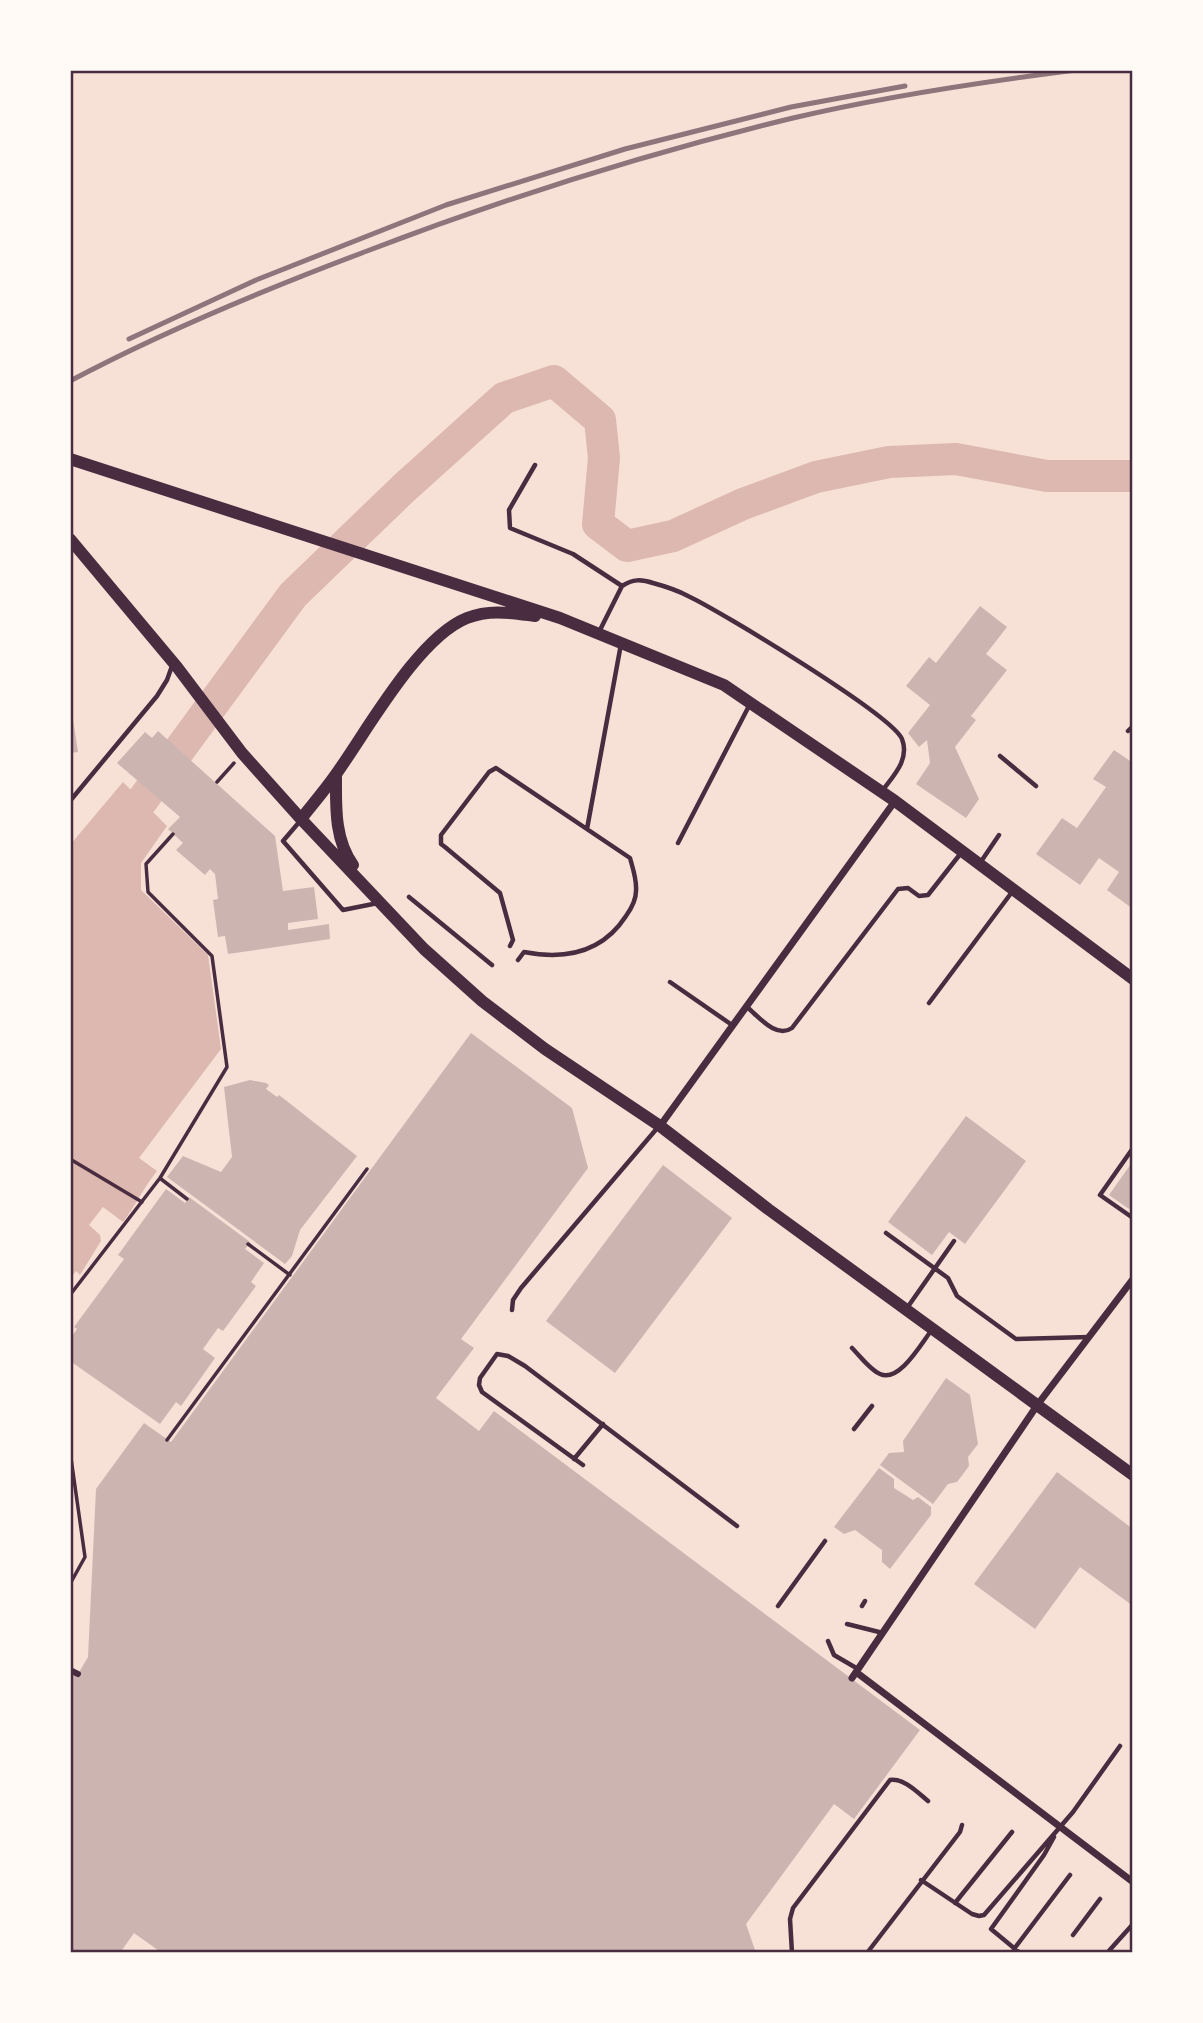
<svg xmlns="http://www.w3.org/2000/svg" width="1203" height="2023" font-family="Helvetica,sans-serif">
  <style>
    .water { fill: #dcb8b0 }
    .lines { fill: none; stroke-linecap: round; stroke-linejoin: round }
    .river { stroke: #dcb8b0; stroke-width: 32 }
    .building { fill: #ccb4b1 }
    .path { stroke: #4a2c40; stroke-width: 3.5 }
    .service { stroke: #4a2c40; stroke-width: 4.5 }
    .pedestrian { stroke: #4a2c40; stroke-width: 6 }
    .minor { stroke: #4a2c40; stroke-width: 7 }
    .secondary { stroke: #4a2c40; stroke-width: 12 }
    .rail { stroke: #8f747c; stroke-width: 5 }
    .neatline { fill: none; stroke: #4a2c40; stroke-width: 2.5 }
  </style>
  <rect width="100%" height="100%" fill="#f7e1d7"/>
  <!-- water -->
  <path class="water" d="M123 782 167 826 141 863V890L208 955 221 1049 139 1158 157 1171C143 1188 136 1205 123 1222L103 1207 89 1225 100 1235 101 1241 80 1275 76 1271 70 1279V845Z"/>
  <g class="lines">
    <!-- river -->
    <path class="river" d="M70 887 119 832 293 595 404 488 504 398 554 381 600 420 604 458 598 524 627 546 673 536 743 504 816 477 889 462 956 459 1047 476H1133"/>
  </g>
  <!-- building -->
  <path class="building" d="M980 606 1007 627 986 654 1007 670 971 716 976 720 955 747 979 799 966 818 916 784 930 763 927 740 919 747 908 733 930 705 906 686 929 657 936 663Z
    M70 700 78 752 70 753Z
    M158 731 275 836 283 891 314 887 318 919 288 923V930L329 924 330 939 228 954 225 936 218 937 213 900 218 899 215 874 210 869 205 875 176 850 183 843 168 829 180 817 117 763 145 732 152 738Z
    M1114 750 1133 763V909L1107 890 1119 872 1099 858 1080 885 1036 854 1062 818 1077 828 1106 787 1093 779Z
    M471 1033 572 1108 588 1168 461 1339 474 1348 436 1398 479 1431 494 1411 920 1730 854 1819 834 1804 746 1924 756 1953H162L134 1933 120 1953H70V1676L78 1674 88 1657 96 1489 144 1423 171 1442Z
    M250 1080 266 1083 269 1085 266 1089 277 1097 279 1095 357 1156 300 1230 292 1256 285 1264 167 1177 183 1156 221 1172 232 1157 224 1087Z
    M966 1116 1026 1161 965 1244 949 1232 932 1255 888 1222Z
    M1133 1161V1203L1129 1209 1109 1195Z
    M663 1165 732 1218 615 1373 546 1321Z
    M166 1189 185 1203 189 1197 250 1242 245 1249 264 1263 251 1282 256 1286 223 1331 218 1328 203 1349 215 1358 181 1406 176 1402 160 1424 70 1361V1339L77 1329 74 1327 124 1259 118 1255Z
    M946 1378 970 1395 978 1444 968 1457 969 1466 957 1482 948 1484 933 1504 880 1465 889 1453 904 1452 903 1441Z
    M879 1468 894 1479V1488L913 1500 918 1497 931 1507V1515L890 1569 882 1562V1550L855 1530 844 1534 834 1527Z
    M1057 1472 1133 1529V1606L1080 1567 1035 1629 974 1584Z"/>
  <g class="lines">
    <!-- path -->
    <path class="path" d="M217 782 234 763
      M70 1159 142 1202
      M161 1179 187 1199
      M248 1244 290 1275
      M70 1295 160 1178 227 1067 212 956 148 892 146 864 173 834
      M167 1440 367 1169
      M70 1451 85 1557 70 1584"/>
    <!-- service -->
    <path class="service" d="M535 465 509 510 510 528 573 554 622 586
      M599 632 622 586C633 579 641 579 653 583 664 586 677 590 688 596 720 611 892 715 902 739 910 760 893 776 882 791
      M1128 731 1133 726
      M1000 756 1036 786
      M70 801 157 696 167 680 172 666
      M301 820 283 841 343 910 378 903
      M587 829 621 644
      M678 843 750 704
      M980 863 999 835
      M409 897 492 965
      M510 946 513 940 500 893 445 847 441 844V835L489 772 496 768 630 858C633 869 637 880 636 891 636 900 631 909 626 916 602 953 565 960 524 952L518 960
      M670 982 732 1025
      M929 1003 1012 892
      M747 1007C759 1017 776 1039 792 1028L898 889 908 888 919 896 928 895 961 853
      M1133 1148 1100 1195 1133 1218
      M886 1233 948 1278 957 1296 1016 1339 1089 1337
      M907 1308 954 1241
      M512 1310 513 1300 521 1288 659 1126
      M852 1348C860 1356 870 1370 880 1374 899 1383 921 1344 931 1331
      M854 1429 872 1406
      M574 1459 603 1424
      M583 1465 482 1392 479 1385 480 1378 497 1354 508 1356 525 1366 737 1526
      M778 1606 825 1541
      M862 1606 865 1601
      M847 1624 883 1633
      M828 1641 834 1655 858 1669
      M921 1880 972 1914 979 1916 984 1915 1073 1812 1120 1746
      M955 1903 1012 1832
      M1073 1935 1100 1899
      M1014 1949 1070 1875
      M792 1953 790 1919 793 1908 890 1780C904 1778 917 1792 928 1801
      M867 1953 960 1832 962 1825
      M1020 1953 991 1929 1044 1855 1054 1837
      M1107 1953 1133 1924"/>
    <!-- pedestrian -->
    <path class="pedestrian" d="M70 1670 78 1674"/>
    <!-- minor -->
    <path class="minor" d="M660 1126 895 801
      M856 1672 1133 1882
      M852 1678 1038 1404 1133 1279"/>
    <!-- secondary -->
    <path class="secondary" d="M70 459 560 618 724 685 895 801 1133 979
      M70 539 177 667 242 753 301 819 424 949 482 1001 545 1049 660 1126 768 1209 1133 1475
      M336 775C336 805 334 839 353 865
      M301 819C312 805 324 791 334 777 366 733 417 638 467 618 490 609 511 613 535 616"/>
    <!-- rail -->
    <path class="rail" d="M129 339 256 280 446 205 625 149 791 107 905 86
      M70 381C166 330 266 289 367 251 506 198 648 153 793 118 886 96 981 82 1076 70"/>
  </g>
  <!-- border -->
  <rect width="1203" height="2023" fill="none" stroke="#fffaf5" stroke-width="144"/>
  <rect x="72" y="72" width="1059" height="1879" class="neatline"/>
</svg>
